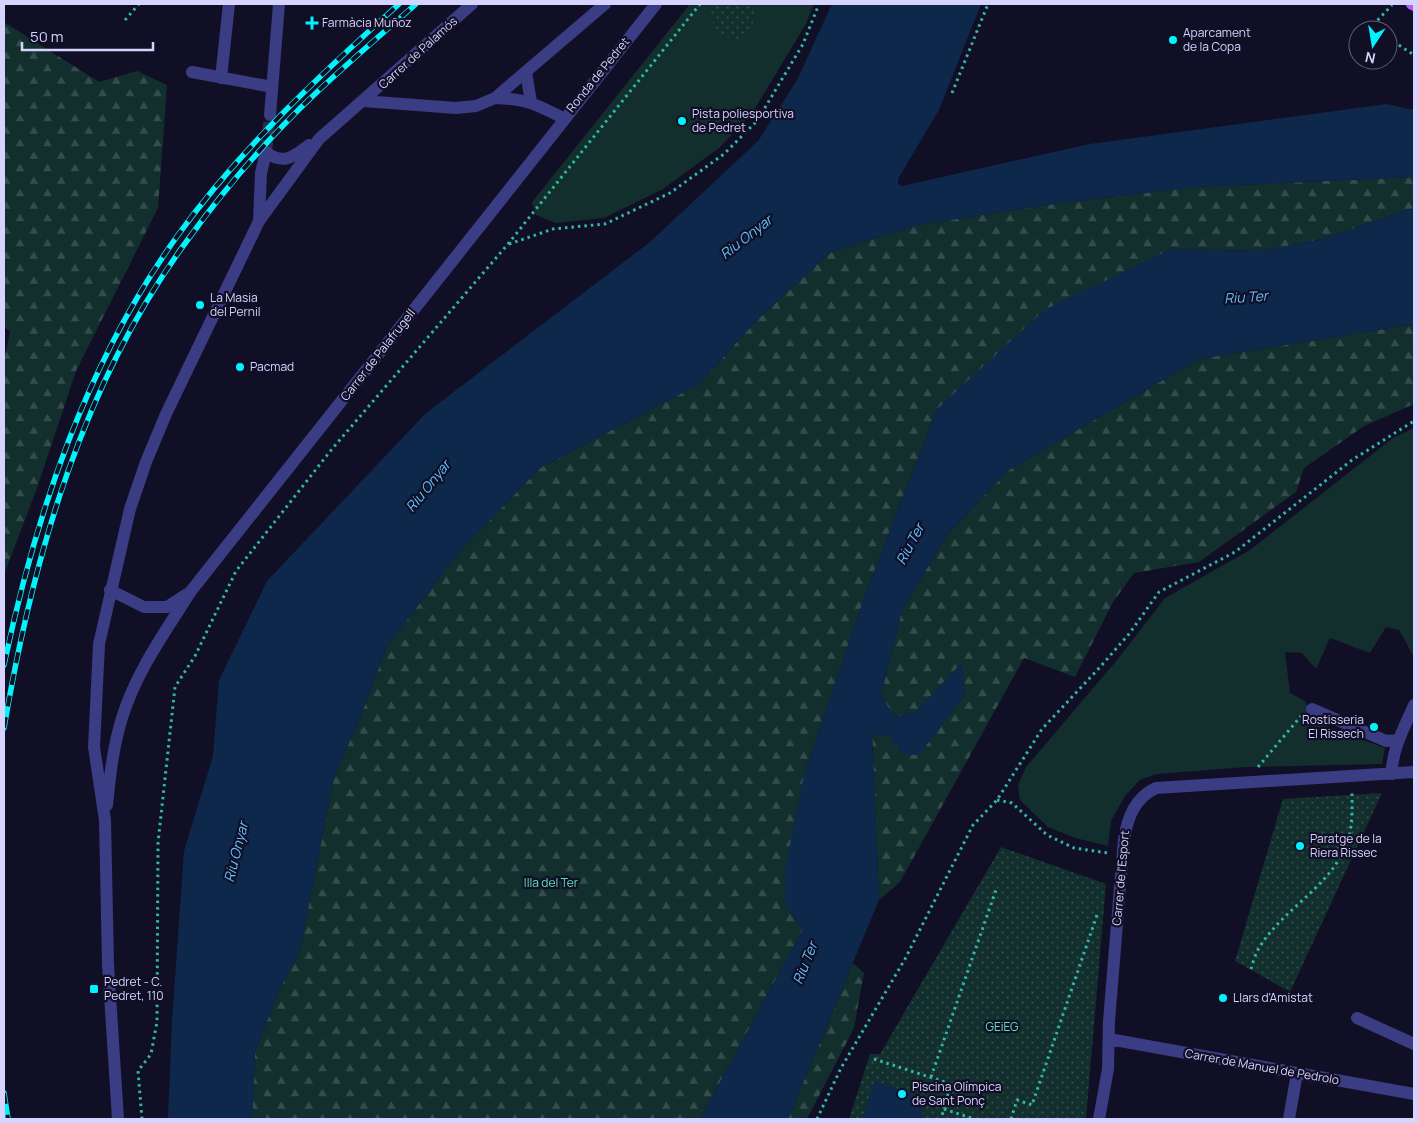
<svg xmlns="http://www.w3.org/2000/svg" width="1418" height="1123" font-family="Manrope,sans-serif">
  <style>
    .green { fill: #122f2d }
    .forest { fill: url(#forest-firs) }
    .park { fill: url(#park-dots) }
    .water { fill: #0d284b }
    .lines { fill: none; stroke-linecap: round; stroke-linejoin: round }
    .minor-tunnel { stroke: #2f2c46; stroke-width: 12; stroke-dasharray: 12 6; stroke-linecap: butt }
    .path { stroke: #2fb7a7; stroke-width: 3; stroke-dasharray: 2.5 4; stroke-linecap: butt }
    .minor { stroke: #3a3c84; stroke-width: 12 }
    .major { stroke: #b75aff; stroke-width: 12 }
    .rail-casing { stroke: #00f4fe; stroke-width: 5.5 }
    .rail { stroke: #110f25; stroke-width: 4; stroke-dasharray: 11; stroke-linecap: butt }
    .poi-dot { fill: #00f4fe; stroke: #110f25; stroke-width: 2 }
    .labels { text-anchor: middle; stroke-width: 4.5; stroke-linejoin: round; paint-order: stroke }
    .poi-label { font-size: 12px; fill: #d6d3ff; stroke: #110f25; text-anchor: start }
    .street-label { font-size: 12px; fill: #d6d3ff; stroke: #110f25 }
    .park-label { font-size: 12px; fill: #5fe0b7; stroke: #110f25 }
    .water-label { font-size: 14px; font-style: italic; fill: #61c0ff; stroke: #110f25 }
  </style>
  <defs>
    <pattern id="forest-firs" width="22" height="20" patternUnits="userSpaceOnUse" patternTransform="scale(1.25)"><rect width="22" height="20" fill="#122f2d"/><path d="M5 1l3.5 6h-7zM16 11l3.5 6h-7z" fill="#344c4c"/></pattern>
    <pattern id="park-dots" width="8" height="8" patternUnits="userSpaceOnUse" patternTransform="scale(1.25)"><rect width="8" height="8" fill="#122f2d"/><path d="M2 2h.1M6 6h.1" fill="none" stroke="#344c4c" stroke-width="1.8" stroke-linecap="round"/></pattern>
  </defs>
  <rect width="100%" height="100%" fill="#110f25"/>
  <!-- green -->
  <path class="green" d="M690 4H814L806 24 751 115 719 148 663 189 604 218 556 223 536 215 532 202Z
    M1414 428V657L1399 630 1386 627 1370 653 1330 638 1316 669 1302 653 1285 652 1290 693 1305 701 1313 721 1385 748 1382 764 1246 767 1157 774 1140 780 1125 796 1111 821 1108 846 1075 838 1048 827 1020 800 1018 785 1026 767 1117 660 1165 598 1250 550 1393 438Z"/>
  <!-- forest -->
  <path class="forest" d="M4 22 99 82 137 71 167 85 158 208 76 371 37 488 4 575V361L10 332 4 325Z
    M1414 177V208L1323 239 1261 251 1171 249 937 409 867 590 804 775 785 906 803 929 700 1119H252L255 1051 280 988 299 954 334 777 359 720 387 646 459 552 540 468 699 384 756 321 829 253 917 225 1054 204 1193 187Z
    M1414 324V404L1364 426 1304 468 1296 492 1199 562 1134 573 1113 602 1075 677 1024 658 900 882 879 900 872 733 889 736 904 755 965 695 961 664 916 712 894 717 881 695 902 610 948 533 1010 469 1199 359Z
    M853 963 864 973 854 1028 807 1119H788Z"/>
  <!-- park -->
  <path class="park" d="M713 4H752L754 11 752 29 738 42 716 32 709 11Z
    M1382 793 1290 992 1235 961 1283 799Z
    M1001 847 1106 884 1086 1118 849 1119 870 1054H880Z"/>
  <!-- water -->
  <path class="water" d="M832 4H981L939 110 898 179V184L902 186 1090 144 1387 104 1414 110V177L1193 187 1054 204 917 225 829 253 756 321 699 384 540 468 459 552 387 646 359 720 334 777 299 954 280 988 255 1051 252 1119H168L172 1021 184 851 213 756 219 680 267 581 426 413 650 242 758 141 797 80Z
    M1414 208V324L1199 359 1010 469 948 533 902 610 881 695 894 717 916 712 961 663 965 695 919 755H904L889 736 872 734 879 900 788 1119H700L803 929 785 906V870L804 775 867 590 937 409 1044 310 1171 249 1261 251 1323 239Z
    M875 1081 928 1099 921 1119H862Z"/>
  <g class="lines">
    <!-- minor-tunnel -->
    <path class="minor-tunnel" d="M266 152 270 115"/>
    <!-- path -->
    <path class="path" d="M125 20 139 4
      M1367 27 1373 25 1392 5
      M1368 27 1375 30
      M1388 38 1414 55
      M952 93 988 4
      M509 244 553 229 605 224 670 193 724 154 757 121 803 44 819 4
      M1258 767 1301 716
      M997 800 1012 803 1047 835 1074 848 1108 853
      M1251 969C1253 963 1255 954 1259 948 1283 908 1330 888 1347 843 1353 827 1352 808 1352 790
      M874 1059 951 1084 941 1119
      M931 1077 997 887
      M944 1109 974 1119
      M142 1119 138 1071 151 1054 157 1022 158 843 175 687 195 656 236 571 332 449 508 244 700 4
      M817 1119 841 1068 905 959 973 825 997 800 1042 729 1101 666 1129 634 1159 592 1235 552 1352 460 1414 421
      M1011 1119 1017 1100 1032 1105 1097 915"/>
    <!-- minor -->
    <path class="minor" d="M192 72 272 87
      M526 72 531 102
      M221 78 229 4
      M495 98C526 99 536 104 563 118
      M363 101 456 108 476 106 495 98 605 4
      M270 115 279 4
      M259 221 261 173 266 152C284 166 294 156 309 145
      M110 590 144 607H167L187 594
      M1312 709 1386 741 1399 740
      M1392 774C1391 751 1405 726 1414 705
      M107 805C110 775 113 747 122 718 136 672 165 632 191 591L656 4
      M1357 1018 1414 1044
      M1109 1039 1414 1094
      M118 1119 108 964 105 820 94 747 99 644 130 509 146 462 166 414 259 221 319 139 472 4
      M1099 1119 1108 1069 1109 1021 1124 839C1128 816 1135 798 1156 788L1414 772
      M1289 1119 1297 1073"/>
    <!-- major -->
    <path class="major" d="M1412 4 1414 5"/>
    <defs>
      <path id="rail" d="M4 665C36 513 86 363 178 235 241 148 320 75 399 4
        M4 728C33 556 84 379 189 238 227 186 270 136 317 92 349 62 383 33 416 4
        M4 1093 8 1119"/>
    </defs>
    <!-- rail casing -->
    <use href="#rail" class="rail-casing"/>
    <!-- rail -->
    <use href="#rail" class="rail"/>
  </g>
  <!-- markers -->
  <g class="poi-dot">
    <path d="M309.5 15.5h5v5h5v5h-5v5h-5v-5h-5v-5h5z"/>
    <circle cx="1173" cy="40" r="5"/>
    <circle cx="682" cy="121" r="5"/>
    <circle cx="200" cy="305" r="5"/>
    <circle cx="240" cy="367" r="5"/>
    <circle cx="1374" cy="727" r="5"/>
    <circle cx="1300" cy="846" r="5"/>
    <rect x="89" y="984" width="10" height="10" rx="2.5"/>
    <circle cx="1223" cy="998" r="5"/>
    <circle cx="902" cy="1094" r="5"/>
  </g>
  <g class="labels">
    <!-- poi labels -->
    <g class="poi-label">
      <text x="322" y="27">Farmàcia Muñoz</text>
      <text x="1183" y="37">Aparcament<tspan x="1183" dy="14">de la Copa</tspan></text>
      <text x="692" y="118">Pista poliesportiva<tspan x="692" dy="14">de Pedret</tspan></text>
      <text x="210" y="302">La Masia<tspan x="210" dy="14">del Pernil</tspan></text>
      <text x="250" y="371">Pacmad</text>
      <text x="1364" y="724" text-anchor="end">Rostisseria<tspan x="1364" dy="14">El Rissech</tspan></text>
      <text x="1310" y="843">Paratge de la<tspan x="1310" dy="14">Riera Rissec</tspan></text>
      <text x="104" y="986">Pedret - C.<tspan x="104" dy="14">Pedret, 110</tspan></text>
      <text x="1233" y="1002">Llars d'Amistat</text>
      <text x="912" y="1091">Piscina Olímpica<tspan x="912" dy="14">de Sant Ponç</tspan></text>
    </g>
    <!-- street labels -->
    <g class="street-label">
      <text transform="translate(418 53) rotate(-42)" y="4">Carrer de Palamós</text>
      <text transform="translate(598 75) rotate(-51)" y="4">Ronda de Pedret</text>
      <text transform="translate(378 355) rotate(-52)" y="4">Carrer de Palafrugell</text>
      <text transform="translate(1121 878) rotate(-85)" y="4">Carrer de l'Esport</text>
      <text transform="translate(1262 1067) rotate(10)" y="4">Carrer de Manuel de Pedrolo</text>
    </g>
    <!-- park labels -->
    <g class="park-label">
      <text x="551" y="887">Illa del Ter</text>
      <text x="1002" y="1031">GEiEG</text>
    </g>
    <!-- water labels -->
    <g class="water-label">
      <text transform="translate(746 237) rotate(-38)" y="5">Riu Onyar</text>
      <text transform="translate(1246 297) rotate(-4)" y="5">Riu Ter</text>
      <text transform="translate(428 486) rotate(-51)" y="5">Riu Onyar</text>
      <text transform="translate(910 544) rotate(-62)" y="5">Riu Ter</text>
      <text transform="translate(236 852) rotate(-76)" y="5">Riu Onyar</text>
      <text transform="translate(805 963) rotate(-68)" y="5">Riu Ter</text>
    </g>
  </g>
  <!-- border -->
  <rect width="1418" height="1123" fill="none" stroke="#d6d3ff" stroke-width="10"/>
  <!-- north arrow -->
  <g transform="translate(1373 45) rotate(192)"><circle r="24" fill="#110f25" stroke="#605d7c"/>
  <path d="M0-4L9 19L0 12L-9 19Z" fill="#00f4fe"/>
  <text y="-8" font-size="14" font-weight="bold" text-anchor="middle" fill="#d6d3ff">N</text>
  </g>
  <!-- scale -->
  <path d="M22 42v8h131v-8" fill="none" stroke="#d6d3ff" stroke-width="2.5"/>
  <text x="30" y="42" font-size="15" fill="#d6d3ff" stroke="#110f25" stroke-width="4" paint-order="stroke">50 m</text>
</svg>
